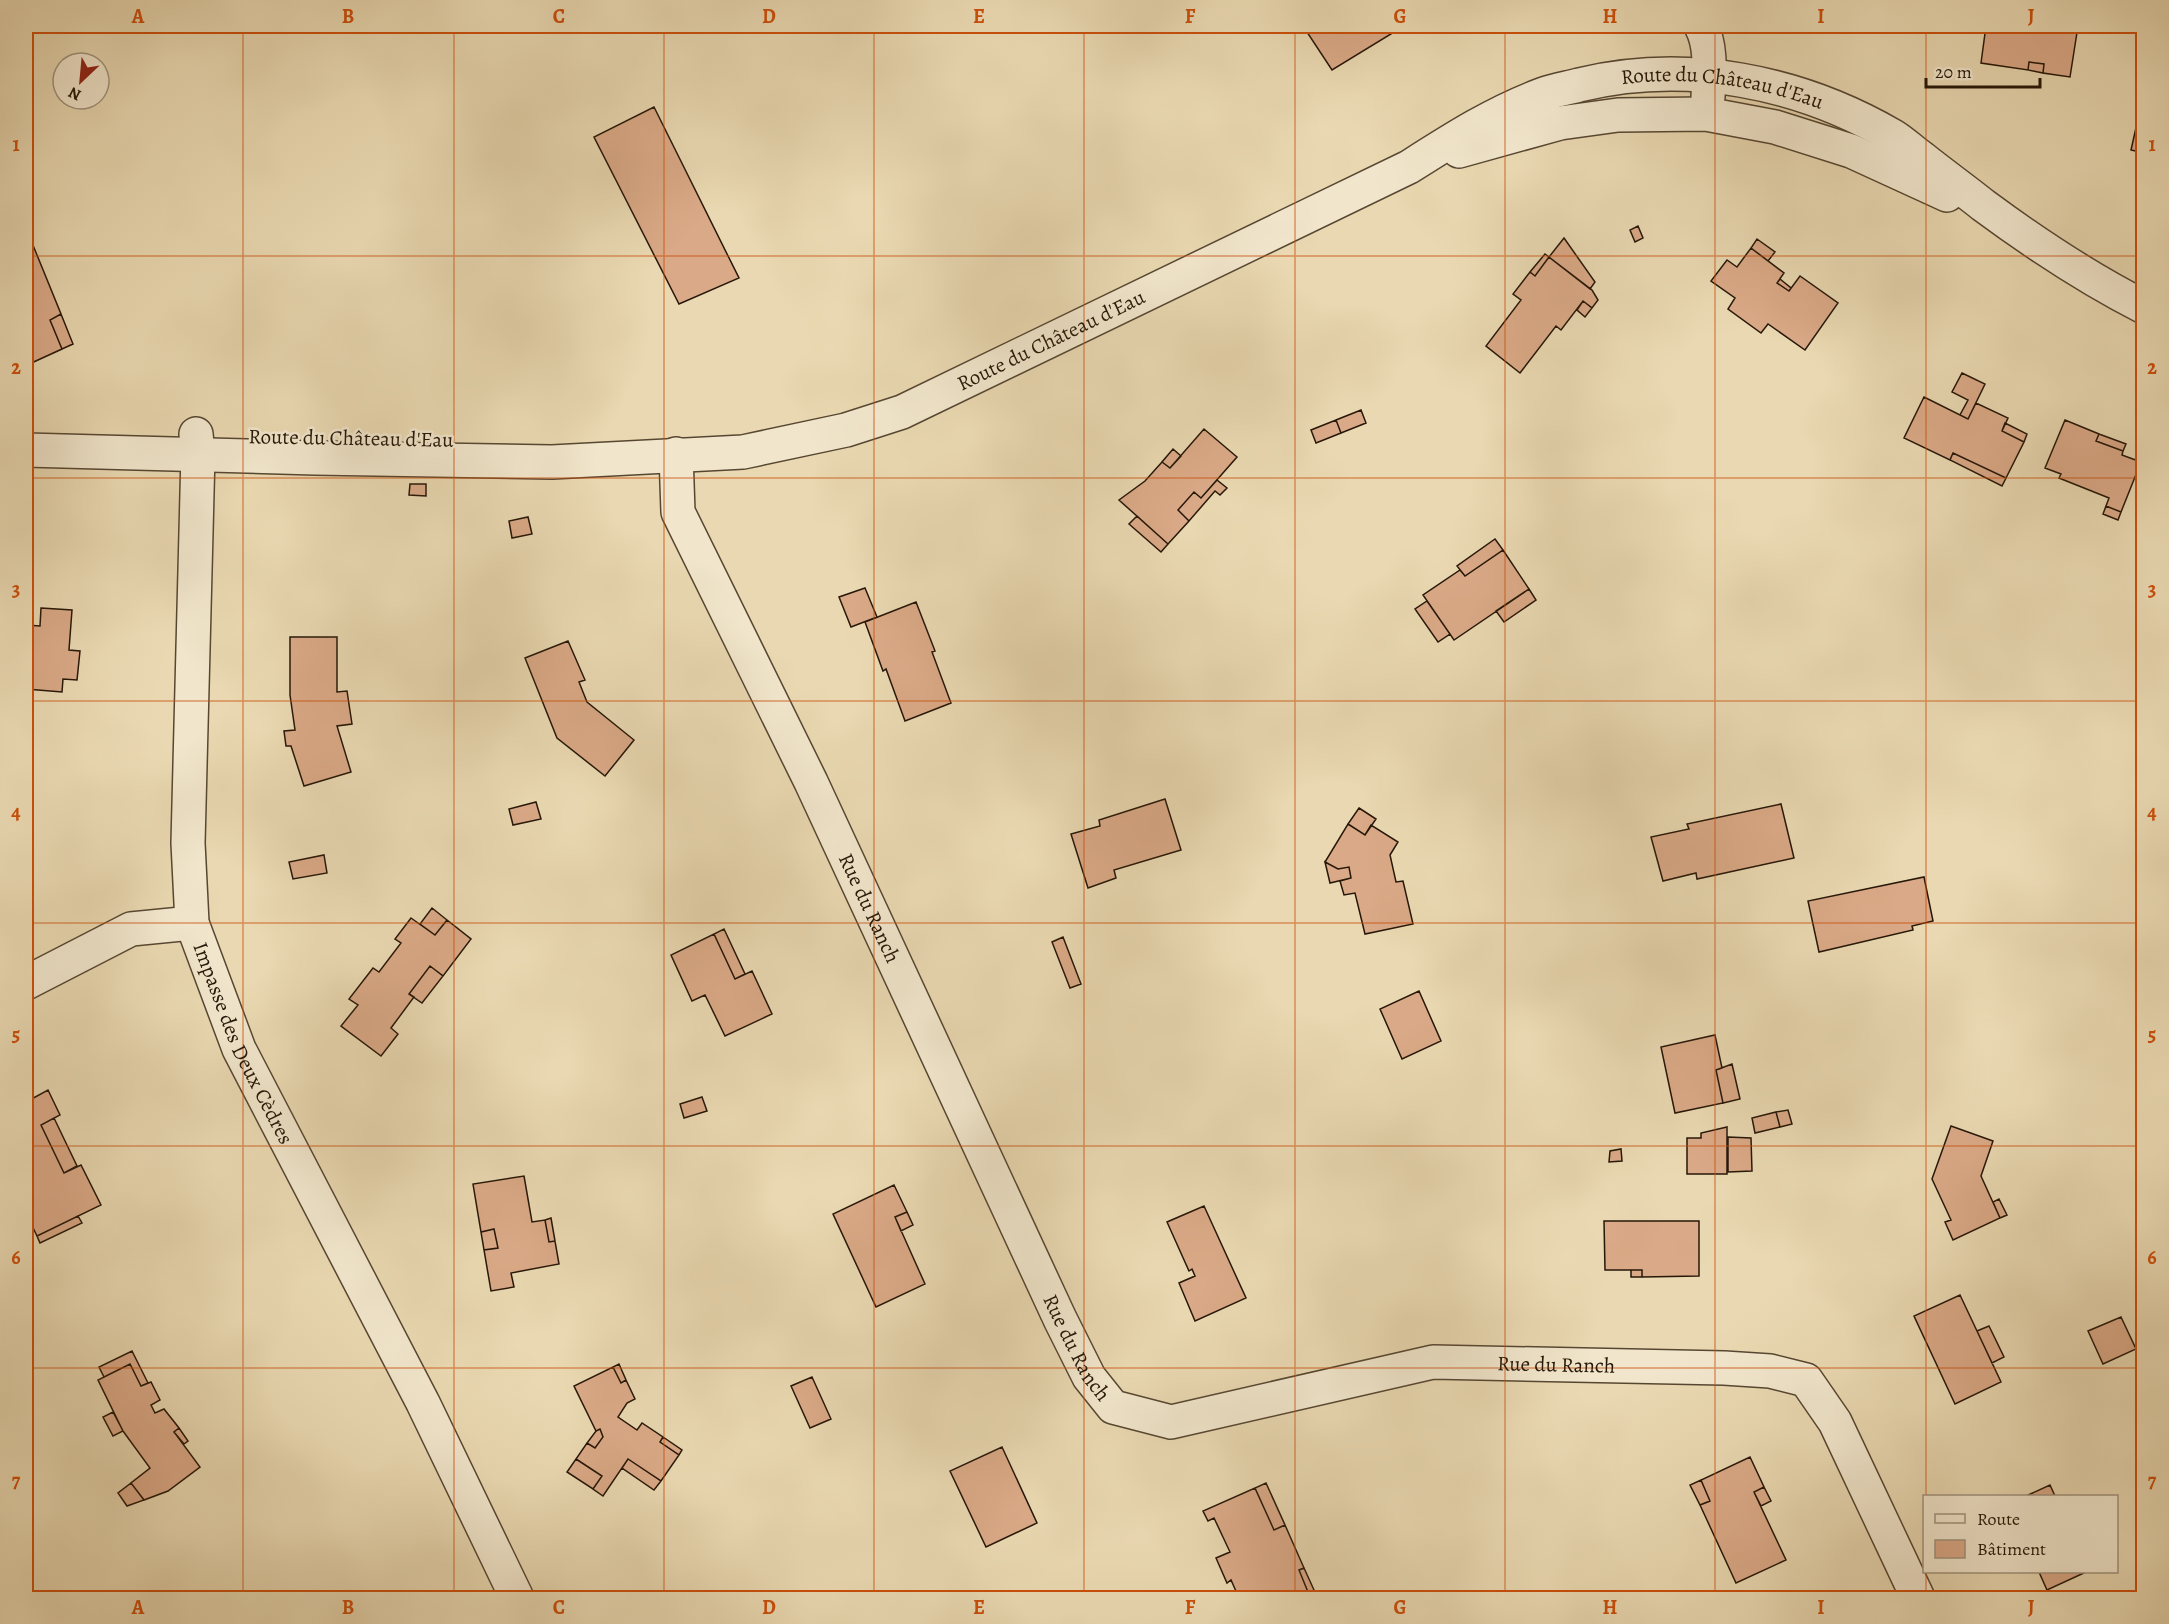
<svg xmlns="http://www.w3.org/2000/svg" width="2169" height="1624" font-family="Alegreya,serif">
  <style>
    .building { fill: #daa987; stroke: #261708; stroke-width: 1.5 }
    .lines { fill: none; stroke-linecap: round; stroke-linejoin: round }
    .minor-casing { stroke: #574732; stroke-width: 36 }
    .minor { stroke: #f1e6cc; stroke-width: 33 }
    .grid { fill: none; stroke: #cb4f0b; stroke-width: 1.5; stroke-opacity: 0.55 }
    .labels { text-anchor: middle; stroke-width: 5; stroke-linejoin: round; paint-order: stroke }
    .street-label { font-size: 21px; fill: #261708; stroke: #f1e6cc }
    .neatline { fill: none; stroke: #cb4f0b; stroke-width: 2 }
    .grid-label { font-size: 20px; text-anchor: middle; font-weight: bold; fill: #cb4f0b }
  </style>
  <rect width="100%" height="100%" fill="#e9d8b1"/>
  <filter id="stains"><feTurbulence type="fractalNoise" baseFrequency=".00333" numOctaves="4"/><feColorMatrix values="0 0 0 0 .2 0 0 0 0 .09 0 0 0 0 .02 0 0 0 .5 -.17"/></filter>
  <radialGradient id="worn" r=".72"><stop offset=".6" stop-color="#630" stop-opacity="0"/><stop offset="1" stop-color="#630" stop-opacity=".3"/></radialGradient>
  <!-- building -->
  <path class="building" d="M1303 26H1404L1332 70Z
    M1986 26H2078L2070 77 2043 73 2044 64 2029 62 2028 70 1981 63Z
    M2029 62 2044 64 2043 73 2028 70Z
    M2144 92V153L2131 150Z
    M654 107 739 278 679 304 594 137Z
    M1638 226 1643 238 1635 242 1630 230Z
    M26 228 61 314 50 320 62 349 27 365Z
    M1564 238 1595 282 1590 289 1549 257Z
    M1757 239 1775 252 1768 261 1751 248Z
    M1751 248 1784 273 1777 283 1789 291 1800 276 1838 303 1805 350 1768 324 1761 333 1728 309 1735 298 1711 281 1727 260 1737 267Z
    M1545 254 1549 257 1535 276 1530 272Z
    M1549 257 1592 290 1598 300 1592 308 1583 301 1561 330 1556 326 1520 373 1486 346 1521 300 1513 294 1530 272 1535 276Z
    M1780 279 1791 288 1789 291 1777 283Z
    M1583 301 1592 308 1585 317 1577 310Z
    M61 314 73 344 62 349 50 320Z
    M1962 373 1985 384 1968 419 1960 415 1968 400 1952 392Z
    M1924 397 1968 419 1976 403 2008 418 2002 431 2024 442 2006 478 1953 453 1950 460 1904 438Z
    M1361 410 1366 423 1341 433 1336 420Z
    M1336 420 1341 433 1316 443 1311 430Z
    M2065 420 2099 434 2096 441 2123 451 2122 455 2141 462 2121 512 2106 506 2109 498 2059 478 2061 474 2045 468Z
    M2005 423 2027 434 2024 442 2002 431Z
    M1204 429 1237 457 1201 498 1194 492 1178 510 1189 521 1168 544 1119 500 1145 481 1162 462 1170 468Z
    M2099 434 2126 444 2123 451 2096 441Z
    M1173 449 1181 456 1170 468 1162 462Z
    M1953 453 2006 478 2002 486 1950 460Z
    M1217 480 1227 488 1220 495 1215 491 1189 521 1178 510 1194 492 1201 498Z
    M410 484H426V496L409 495Z
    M2106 506 2121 512 2118 520 2103 514Z
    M1137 516 1168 544 1161 552 1129 524Z
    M528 517 532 534 512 538 509 521Z
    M1495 539 1503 550 1465 576 1457 566Z
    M1503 550 1529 589 1454 640 1423 595 1460 570 1465 576Z
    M865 588 877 617 851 627 839 597Z
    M1529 589 1536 600 1504 622 1496 611Z
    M1427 601 1450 634 1438 642 1415 609Z
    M916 602 935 651 932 652 951 703 905 721 886 669 883 671 865 622Z
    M41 608 72 610 69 650 80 651 77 680 63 679 62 692 26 689V625L40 626Z
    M290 637H337V692L347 691 352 724 337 726 351 772 304 786 291 746H286L284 731 295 730 290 695Z
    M568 641 585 680 579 682 587 702 634 740 605 776 557 738 525 658Z
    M1165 799 1181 850 1114 870 1116 878 1088 888 1071 834 1100 826 1099 820Z
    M536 802 541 819 513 825 509 809Z
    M1781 804 1794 858 1697 879 1696 873 1663 881 1651 837 1689 829 1687 824Z
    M1359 808 1376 819 1365 835 1348 824Z
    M1348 824 1365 835 1371 825 1398 842 1390 855 1396 882 1403 881 1413 924 1365 934 1355 893 1344 895 1340 881 1351 878 1349 867 1338 869 1325 862Z
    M324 855 327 873 293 879 289 862Z
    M1325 862 1338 869 1349 867 1351 878 1330 883Z
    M1924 877 1933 921 1912 926 1913 930 1819 952 1808 901Z
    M432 908 447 920 435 935 420 924Z
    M411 918 435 935 447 920 471 939 443 976 430 966 409 994 414 997 391 1028 398 1034 381 1056 341 1026 358 1005 349 999 373 968 379 972 401 943 395 939Z
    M724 929 745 974 735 979 714 934Z
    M714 934 735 979 752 971 772 1014 725 1036 705 995 692 1001 671 955Z
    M1063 937 1081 984 1070 988 1052 942Z
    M430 966 443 976 422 1003 409 994Z
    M1419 991 1441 1041 1402 1059 1380 1009Z
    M1715 1035 1722 1068 1716 1070 1723 1103 1675 1113 1661 1047Z
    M1732 1064 1740 1099 1723 1103 1716 1070Z
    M48 1090 60 1115 41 1125 64 1173 81 1165 101 1205 37 1236 26 1213V1102Z
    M702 1097 707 1111 684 1118 680 1104Z
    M1788 1110 1792 1124 1780 1127 1776 1112Z
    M1776 1112 1780 1127 1755 1133 1752 1118Z
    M54 1118 77 1166 64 1173 41 1125Z
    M1951 1126 1993 1141 1981 1176 2000 1218 1953 1240 1945 1222 1951 1220 1932 1179Z
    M1727 1127V1174H1687V1138H1701V1133Z
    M1728 1137 1751 1138 1752 1171 1728 1172Z
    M1621 1149 1622 1161 1609 1162 1610 1151Z
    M524 1176 532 1222 545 1220 549 1242 555 1241 559 1264 511 1273 514 1287 491 1291 484 1250 498 1248 494 1229 481 1232 473 1184Z
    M894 1185 907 1212 895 1217 925 1284 876 1307 833 1214Z
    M1999 1199 2007 1215 2000 1218 1993 1202Z
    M1204 1206 1246 1298 1195 1321 1179 1283 1195 1276 1192 1269 1189 1271 1167 1222Z
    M907 1212 913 1225 901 1231 895 1217Z
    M78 1216 82 1223 40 1243 37 1236Z
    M551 1218 555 1241 549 1242 545 1220Z
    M1604 1221H1699V1276L1642 1277V1270H1605Z
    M494 1229 498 1248 484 1250 481 1232Z
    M1631 1270H1642V1277H1631Z
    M1960 1295 2001 1382 1955 1404 1914 1316Z
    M2121 1317 2136 1349 2103 1364 2088 1331Z
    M1989 1326 2004 1357 1992 1363 1977 1331Z
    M132 1351 148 1383 141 1386 130 1364 104 1377 99 1367Z
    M130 1364 141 1386 151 1382 160 1400 151 1405 155 1413 164 1409 179 1428 174 1432 200 1467 168 1491 144 1500 131 1483 150 1468 123 1431 98 1380Z
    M619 1364 626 1380 621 1383 613 1367Z
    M613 1367 621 1383 626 1380 635 1399 627 1403 618 1417 637 1430 642 1423 663 1437 660 1442 679 1455 661 1481 628 1459 603 1496 593 1489 602 1476 576 1459 587 1443 595 1448 603 1437 600 1429 596 1431 574 1386Z
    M812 1377 831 1419 810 1428 791 1386Z
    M113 1412 123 1431 113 1436 103 1417Z
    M179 1428 188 1441 184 1444 174 1432Z
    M600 1429 603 1437 595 1448 587 1443 596 1431Z
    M663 1437 682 1450 679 1455 660 1442Z
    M1002 1447 1037 1523 986 1547 950 1471Z
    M1750 1457 1764 1487 1754 1492 1786 1560 1736 1583 1700 1505 1710 1501 1701 1480Z
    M576 1459 602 1476 593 1489 567 1472Z
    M628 1459 661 1481 654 1490 622 1468Z
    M1701 1480 1710 1501 1700 1505 1690 1485Z
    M131 1483 144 1500 127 1506 118 1493Z
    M1266 1483 1285 1525 1274 1530 1255 1488Z
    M2050 1485 2055 1496H2026Z
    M1764 1487 1771 1501 1761 1506 1754 1492Z
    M1255 1488 1274 1530 1285 1525 1304 1568 1299 1570 1308 1592 1294 1598H1248L1246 1594 1239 1598 1231 1580 1227 1583 1216 1558 1230 1552 1214 1518 1208 1521 1203 1511Z
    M1304 1568 1314 1590 1308 1592 1299 1570Z
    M2039 1572H2086L2047 1590Z"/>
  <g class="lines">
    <defs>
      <g id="minor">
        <path d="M1701 26C1712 46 1709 75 1708 97"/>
        <path d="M1459 151 1560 123 1618 115 1706 114 1775 127 1851 151 1947 195"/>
        <path id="s1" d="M196 434 198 454 188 843 192 923 239 1049 423 1403 517 1598"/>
        <path id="s2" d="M26 450 315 458 552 462 743 452 846 430 902 412 1409 167C1453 139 1495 112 1544 94 1555 90 1568 88 1579 85 1687 59 1798 81 1893 136 1903 142 1912 151 1922 158 1942 174 1963 189 1983 205 2033 242 2087 278 2144 307"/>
        <path id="s3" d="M676 454 678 512 811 782 1060 1319 1089 1377 1113 1407 1171 1422 1433 1362 1724 1368 1770 1371 1806 1380 1835 1422 1918 1598"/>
        <path d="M26 983 131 929 192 923"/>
      </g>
    </defs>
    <!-- minor casing -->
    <use href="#minor" class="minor-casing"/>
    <!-- minor -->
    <use href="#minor" class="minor"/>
  </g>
  <!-- grid -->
  <path class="grid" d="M243 26V1598M454 26V1598M664 26V1598M874 26V1598M1084 26V1598M1295 26V1598M1505 26V1598M1715 26V1598M1926 26V1496M26 256H2144M26 478H2144M26 701H2144M26 923H2144M26 1146H2144M26 1368H2144M1926 1572V1598"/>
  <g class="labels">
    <!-- street labels -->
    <g class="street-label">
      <text dy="7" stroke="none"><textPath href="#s2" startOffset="1780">Route du Château d'Eau</textPath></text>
      <text dy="7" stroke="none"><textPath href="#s2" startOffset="1047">Route du Château d'Eau</textPath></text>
      <text transform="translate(351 438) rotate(1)" y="7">Route du Château d'Eau</text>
      <text dy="7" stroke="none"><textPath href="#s3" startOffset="498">Rue du Ranch</textPath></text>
      <text dy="7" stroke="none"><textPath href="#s1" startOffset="620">Impasse des Deux Cèdres</textPath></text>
      <text dy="7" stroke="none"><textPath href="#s3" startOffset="984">Rue du Ranch</textPath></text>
      <text dy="7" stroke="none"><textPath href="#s3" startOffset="1506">Rue du Ranch</textPath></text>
    </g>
  </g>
  <!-- margin -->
  <rect width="2169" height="1624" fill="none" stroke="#e9d8b1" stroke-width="66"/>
  <!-- legend -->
  <rect x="1923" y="1495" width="195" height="78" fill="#f1e6cc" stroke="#a0937e" stroke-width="1.5"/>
  <rect x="1935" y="1514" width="30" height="9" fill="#f1e6cc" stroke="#a0937e" stroke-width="1.5"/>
  <text x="1977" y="1525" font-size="18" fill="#261708">Route</text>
  <rect x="1935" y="1540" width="30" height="18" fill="#daa987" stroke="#a0937e" stroke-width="1.5"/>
  <text x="1977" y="1555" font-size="18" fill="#261708">Bâtiment</text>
  <!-- north arrow -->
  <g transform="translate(81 81) rotate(206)"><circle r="28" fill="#f1e6cc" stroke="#a0937e" stroke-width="1.5"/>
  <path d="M0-4.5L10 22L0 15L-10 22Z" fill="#8f2418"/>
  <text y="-9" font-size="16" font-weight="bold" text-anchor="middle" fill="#261708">N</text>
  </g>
  <!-- scale -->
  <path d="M1926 78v9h114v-9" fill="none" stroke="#261708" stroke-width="3"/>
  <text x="1935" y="78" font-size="18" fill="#261708" stroke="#f1e6cc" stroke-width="4.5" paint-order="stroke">20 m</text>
  <rect x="33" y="33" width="2103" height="1558" class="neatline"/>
  <g class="grid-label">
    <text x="138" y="23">A</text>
    <text x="348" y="23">B</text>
    <text x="559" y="23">C</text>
    <text x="769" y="23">D</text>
    <text x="979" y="23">E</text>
    <text x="1190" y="23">F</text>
    <text x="1400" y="23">G</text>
    <text x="1610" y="23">H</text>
    <text x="1821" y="23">I</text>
    <text x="2031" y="23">J</text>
    <text x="16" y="151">1</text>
    <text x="2152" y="151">1</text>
    <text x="16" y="374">2</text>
    <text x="2152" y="374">2</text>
    <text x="16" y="596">3</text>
    <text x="2152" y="596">3</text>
    <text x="16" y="819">4</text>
    <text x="2152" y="819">4</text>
    <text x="16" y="1041">5</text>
    <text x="2152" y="1041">5</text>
    <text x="16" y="1264">6</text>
    <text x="2152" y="1264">6</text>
    <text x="16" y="1487">7</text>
    <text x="2152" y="1487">7</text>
    <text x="138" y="1614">A</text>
    <text x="348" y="1614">B</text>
    <text x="559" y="1614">C</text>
    <text x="769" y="1614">D</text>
    <text x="979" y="1614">E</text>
    <text x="1190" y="1614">F</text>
    <text x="1400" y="1614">G</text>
    <text x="1610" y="1614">H</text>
    <text x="1821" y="1614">I</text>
    <text x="2031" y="1614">J</text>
  </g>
  <rect width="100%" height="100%" filter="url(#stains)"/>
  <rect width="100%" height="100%" fill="url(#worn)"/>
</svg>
